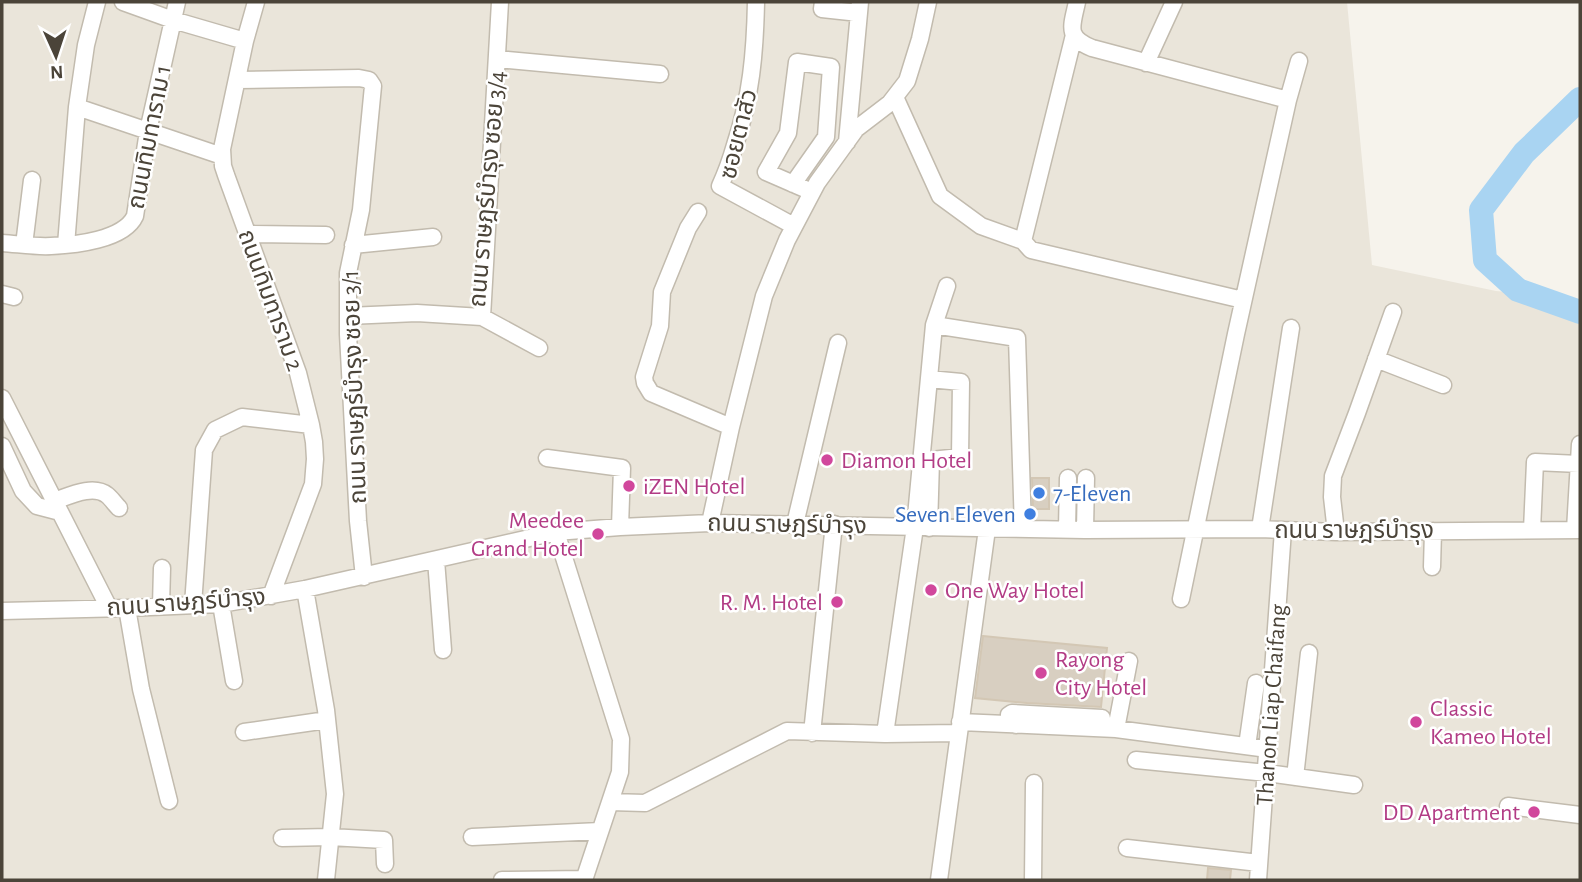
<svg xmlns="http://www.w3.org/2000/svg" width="1582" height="882" font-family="'Alegreya Sans','Noto Sans Thai',sans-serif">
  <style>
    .residential { fill: #eae5da }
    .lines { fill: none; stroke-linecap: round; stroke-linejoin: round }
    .river { stroke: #a9d4f2; stroke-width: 24 }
    .building { fill: #d8cfc1; stroke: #d3c7b4; stroke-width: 2 }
    .minor-casing { stroke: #c2bbae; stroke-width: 19 }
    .minor { stroke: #fff; stroke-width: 16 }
    .hotel-dot { fill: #d1479c; stroke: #fff; stroke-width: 2.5 }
    .shop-dot { fill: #3f7fe0; stroke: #fff; stroke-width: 2.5 }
    .labels { text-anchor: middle; stroke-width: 5; stroke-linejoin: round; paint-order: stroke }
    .street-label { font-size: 24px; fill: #4b4439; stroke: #fff }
    .hotel-label { font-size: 24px; fill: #b23c85; stroke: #fff; text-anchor: start }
    .shop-label { font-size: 24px; fill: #366cbe; stroke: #fff; text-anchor: start }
  </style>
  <rect width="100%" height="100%" fill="#f6f3ec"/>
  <!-- residential -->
  <path class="residential" d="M2 2H1347L1372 265 1496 291 1580 299V880H2Z"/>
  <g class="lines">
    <!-- river -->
    <path class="river" d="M1580 99 1524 153 1481 210 1485 260 1518 290 1580 312"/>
  </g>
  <!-- building -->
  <path class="building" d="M1032 478H1049V509H1033Z
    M983 636 1107 648 1101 707 1027 703 975 698Z
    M1208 868 1231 870 1230 880H1207Z"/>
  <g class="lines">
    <defs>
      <path id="minor" d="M123 2 173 20 245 41
        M256 2 245 41 222 149 223 166 226 175 298 373 311 425 314 442 315 459 313 484 271 596
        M756 2C755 53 751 97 735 145 731 159 726 173 720 186L794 226
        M823 2 822 9 859 13
        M1077 2C1072 26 1065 37 1092 48L1288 100
        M1074 35 1023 241 1031 250 1243 300
        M498 59 660 74
        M1146 63 1174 2
        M238 80 359 78 369 80 373 86 361 210 348 273V334L358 521 364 577
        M895 97 940 196 981 226 1023 241
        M77 107 222 156
        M847 142 860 2
        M793 184 826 137 831 67 797 62 788 133 766 172 812 192
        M698 212 688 228 662 292 660 326 644 377 645 383 651 393 731 427
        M247 234 326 235
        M2 243C18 244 35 247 51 246 75 245 124 240 135 216L148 131 177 2
        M24 245 32 180
        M66 245 77 107 86 45 97 2
        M353 245 433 237
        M2 294 14 297
        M348 316 417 313 482 317 500 2
        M482 317 539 348
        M934 325 1017 338 1023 529
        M1376 359 1443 385
        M929 379 961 382 960 457 931 460 929 528
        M2 398 109 608
        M2 446 23 491 37 506 60 512
        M547 458 622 468 620 527
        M54 501C69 496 93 484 107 495 111 498 115 504 119 508
        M710 523 731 427 764 296 787 240 817 183 856 129 890 103 907 81 920 39 928 2
        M795 524 838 343
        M1260 529 1291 328
        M1067 530 1068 478
        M1085 530 1086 478
        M1532 530 1535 462 1579 464
        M1575 530 1580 444
        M556 532 621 739 620 772 584 880
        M1336 532 1332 497 1333 476 1357 413 1393 312
        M436 560 443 650
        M1432 567 1433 531
        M305 589 326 710 335 794 326 880
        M1181 599 1236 334 1288 100 1299 61
        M221 604 234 681
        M193 605 204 450 215 430 242 417 311 425
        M161 606 162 568
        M127 608 141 689 169 801
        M2 611 127 608 221 604 305 589 556 532 620 527 710 523 1085 530 1260 529 1336 532 1580 530
        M960 722 1116 729 1268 749
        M1016 725 1010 721 1009 715 1012 713 1102 718
        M1116 729 1129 661
        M244 732 327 720
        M812 733 834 524
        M885 734 915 527 934 325 947 286
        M1247 746 1256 683
        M1136 760 1267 773 1354 785
        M1295 777 1309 653
        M610 802 645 803 787 731 885 734 959 733
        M1508 806 1580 815
        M472 837 600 831
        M282 838 330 837 384 840 385 864
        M1127 848 1259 863
        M502 880 585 879
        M939 880 987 529
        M1033 880 1034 783
        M1258 880 1283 530"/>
    </defs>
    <!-- minor casing -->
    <use href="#minor" class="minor-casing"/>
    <!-- minor -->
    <use href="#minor" class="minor"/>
  </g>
  <!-- markers -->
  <g class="hotel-dot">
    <circle cx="827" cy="460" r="7"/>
    <circle cx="629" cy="486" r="7"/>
    <circle cx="598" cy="534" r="7"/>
    <circle cx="931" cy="590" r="7"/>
    <circle cx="837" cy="602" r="7"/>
    <circle cx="1041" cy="673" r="7"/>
    <circle cx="1416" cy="722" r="7"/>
    <circle cx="1534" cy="812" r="7"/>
  </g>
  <g class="shop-dot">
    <circle cx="1039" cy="493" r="7"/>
    <circle cx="1030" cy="514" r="7"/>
  </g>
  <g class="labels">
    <!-- street labels -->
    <g class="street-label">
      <text transform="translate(738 134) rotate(-76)" y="8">ซอยตาสัว</text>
      <text transform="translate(149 137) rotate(-79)" y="8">ถนนทิมทาราม 1</text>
      <text transform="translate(487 189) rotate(-85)" y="8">ถนน ราษฎร์บำรุง ซอย 3/4</text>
      <text transform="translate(271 300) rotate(70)" y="8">ถนนทิมทาราม 2</text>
      <text transform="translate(354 387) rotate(-92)" y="8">ถนน ราษฎร์บำรุง ซอย 3/1</text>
      <text transform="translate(787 524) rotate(1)" y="8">ถนน ราษฎร์บำรุง</text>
      <text x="1354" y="538">ถนน ราษฎร์บำรุง</text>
      <text transform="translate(186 602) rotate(-4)" y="8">ถนน ราษฎร์บำรุง</text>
      <text transform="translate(1271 705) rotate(-86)" y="8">Thanon Liap Chaifang</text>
    </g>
    <!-- hotel labels -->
    <g class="hotel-label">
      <text x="841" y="468">Diamon Hotel</text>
      <text x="643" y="494">iZEN Hotel</text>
      <text x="584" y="528" text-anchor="end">Meedee<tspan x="584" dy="28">Grand Hotel</tspan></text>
      <text x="945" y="598">One Way Hotel</text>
      <text x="823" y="610" text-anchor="end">R. M. Hotel</text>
      <text x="1055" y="667">Rayong<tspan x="1055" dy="28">City Hotel</tspan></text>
      <text x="1430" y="716">Classic<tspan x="1430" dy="28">Kameo Hotel</tspan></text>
      <text x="1520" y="820" text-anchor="end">DD Apartment</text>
    </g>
    <!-- shop labels -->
    <g class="shop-label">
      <text x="1053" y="501">7-Eleven</text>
      <text x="1016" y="522" text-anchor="end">Seven Eleven</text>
    </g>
  </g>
  <!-- border -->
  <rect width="1582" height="882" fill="none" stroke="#4b4439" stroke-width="7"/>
  <!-- north arrow -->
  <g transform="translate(56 56) rotate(177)" stroke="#ffffff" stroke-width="5" paint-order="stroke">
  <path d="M0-5L12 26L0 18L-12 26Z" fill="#4b4439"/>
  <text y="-10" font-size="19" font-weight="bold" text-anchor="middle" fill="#4b4439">N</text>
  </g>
</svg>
